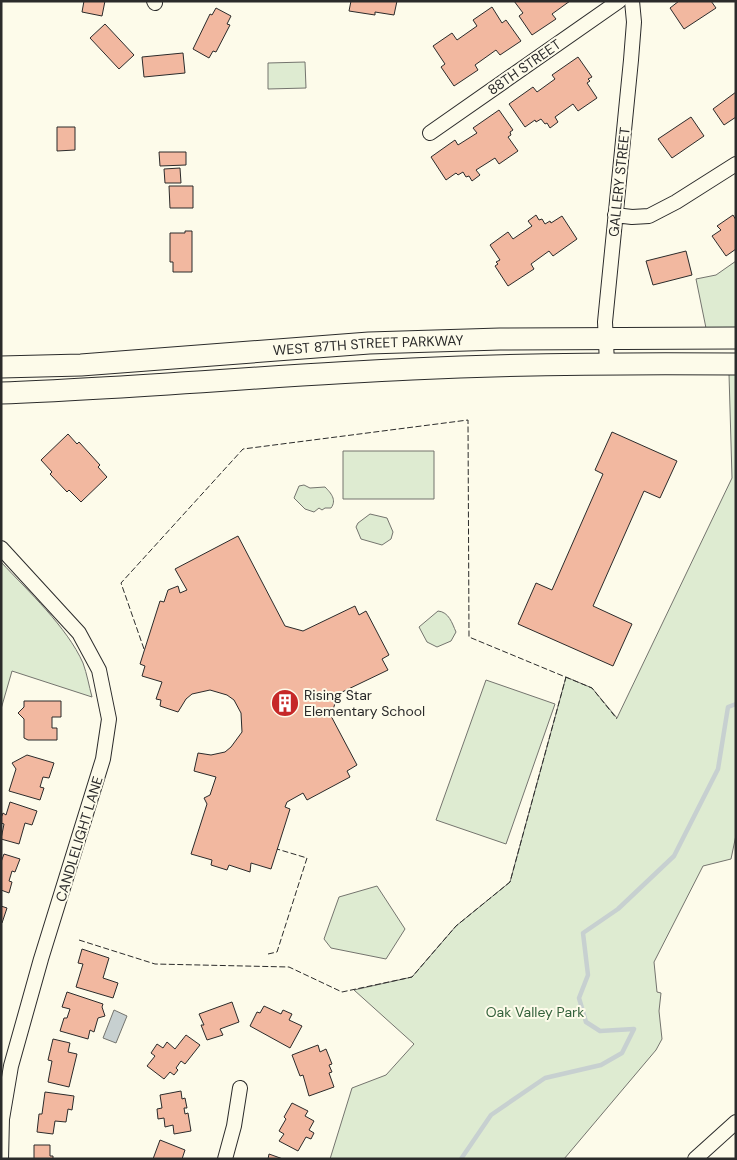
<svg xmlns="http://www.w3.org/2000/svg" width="737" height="1160" font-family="'DM Sans',sans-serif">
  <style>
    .green { fill: #deebd1; stroke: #74746e }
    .water { fill: #c7d0d0; stroke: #74746e }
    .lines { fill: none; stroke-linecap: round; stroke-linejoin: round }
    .stream { stroke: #c7d0d0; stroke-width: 4.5 }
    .building { fill: #f2b8a0; stroke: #2b2b2b }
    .street-casing { stroke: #2b2b2b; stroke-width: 16 }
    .primary-casing { stroke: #2b2b2b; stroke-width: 23 }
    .street { stroke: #fdfbea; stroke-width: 14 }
    .primary { stroke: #fdfbea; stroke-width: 21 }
    .fence { stroke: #2b2b2b; stroke-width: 1; stroke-dasharray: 6 2.5; stroke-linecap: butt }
    .labels { text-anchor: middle; stroke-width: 4; stroke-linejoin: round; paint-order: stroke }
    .street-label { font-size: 14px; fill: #2b2b2b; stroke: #fdfbea }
    .poi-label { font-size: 14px; fill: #2b2b2b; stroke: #fdfbea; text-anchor: start }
    .park-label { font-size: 14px; fill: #34623c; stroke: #fdfbea }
  </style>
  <rect width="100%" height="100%" fill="#fdfbea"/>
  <!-- green -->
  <path class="green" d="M305 62 306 88 268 89V63Z
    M736 261V328H706L696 279 716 275Z
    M729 374H736V835L731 859 703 866 654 962 657 992 661 993 659 1011 662 1039 656 1050 564 1159H330L352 1088 386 1075 414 1044 354 990 412 977 456 926 510 882 566 677 592 688 617 718 732 478Z
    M343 451H434V499H343Z
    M304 485 310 488 325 487C331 493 337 500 331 508H325L322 510 319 508 314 512 305 509 294 498 299 486Z
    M370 514 387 518 393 532 391 539 382 545 361 539 356 527 358 523Z
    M1 562C28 591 67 627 83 663 87 674 89 686 92 697L12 671 1 709Z
    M438 611C449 612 452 623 456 632L451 641 437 647 427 642 419 627Z
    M486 680 555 704 506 844 436 820Z
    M377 886 405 929 386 959 331 948 324 939 339 897Z"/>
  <!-- water -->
  <path class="water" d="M114 1010 127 1016 116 1043 103 1038Z"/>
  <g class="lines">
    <!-- stream -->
    <path class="stream" d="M461 1159 491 1115 545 1078 601 1065 622 1053 634 1029 600 1031 586 1022 579 998 588 975 583 933 618 909 674 856 718 769 728 707 736 704"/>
  </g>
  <!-- building -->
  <path class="building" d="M84 1H105L102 16 82 12Z
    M351 1H397L394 15 375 12V15L349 11Z
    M514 1H570L552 14 556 19 532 35 519 16 523 13Z
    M679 1H711L716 8 684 29 670 8Z
    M492 7 502 23 506 20 521 41 500 55 496 50 475 65 478 70 454 86 441 67 445 64 433 46 452 33 457 40 477 26 473 20Z
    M216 8 231 16 227 24 230 25 216 52 213 51 209 58 193 49 210 14 212 15Z
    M105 24 134 55 119 69 90 38Z
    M183 53 185 73 144 77 142 57Z
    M578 57 592 77 588 79 590 81 587 83 597 98 578 111 573 104 555 117 558 122 550 128 547 123 545 124 541 119 536 122 535 120 525 127 509 104 533 87 537 92 555 79 552 75Z
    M736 92V117L724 125 713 109Z
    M499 110 513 130 510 132 511 135 508 137 518 151 499 164 495 158 476 170 480 175 472 181 469 176 466 177 463 172 458 175 456 173 446 180 431 157 455 140 458 145 477 133 473 128Z
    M691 117 704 136 672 158 658 139Z
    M57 127H75V150L57 151Z
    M159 152H186V165L160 166Z
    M180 168 181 183H165L164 169Z
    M169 186H193V208H170Z
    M536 215 539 220 542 219 545 224 550 221 551 223 562 216 577 239 553 256 549 251 531 264 534 269 508 286 495 266 498 264 496 262 500 260 490 245 508 232 513 239 532 226 528 221Z
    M733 215 736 220V249L726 256 712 236 721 230 717 226Z
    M185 231H192V272H173V262H170V233H185Z
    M686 251 692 275 653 285 646 261Z
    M612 432 677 461 660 498 644 491 593 606 632 624 613 666 518 624 536 583 552 590 603 474 595 470Z
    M68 434 77 444 79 442 100 465 98 467 107 477 81 502 69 490 67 492 50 474 52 472 41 460Z
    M238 536 285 626 303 631 355 606 359 615 366 611 389 655 382 659 388 670 338 694 331 716 357 765 347 771 350 777 307 800 303 793 287 802 285 807 290 809 271 869 251 863 250 872 229 865 227 870 211 865 212 860 191 854 207 804 204 798 210 795 216 777 194 771 198 753 211 755 225 752 231 747 242 732 241 713 234 700 227 695 210 690 192 694 186 699 178 712 160 706 161 700 156 699 162 682 142 676 145 666 140 664 160 601 164 602 168 590 178 586 180 593 187 590 175 569Z
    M24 701H61V717H52V728H57V740H28L24 738V719L18 713 24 707Z
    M27 755 54 763 49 778 43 777 40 787 44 788 40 800 9 791 16 769 12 763Z
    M10 802 37 811 32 825 25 823 19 844 1 839 4 824 1 823V818L3 813 6 815Z
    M4 854 20 859 15 872 12 871 9 881 12 882 9 893 1 890V862Z
    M1 906 7 908 2 923 1 922Z
    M82 949 109 958 103 978 118 983 113 998 76 987 83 964 78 963Z
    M67 992 103 1004 102 1007 105 1016 98 1018 94 1032 90 1030 88 1039 60 1031 64 1018H67L70 1009 62 1007Z
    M232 1002 239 1022 220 1029 223 1035 207 1040 201 1025H204L199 1014Z
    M264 1006 281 1014 283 1010 292 1014 289 1020 302 1026 290 1048 250 1026 257 1012 260 1013Z
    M186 1035 200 1045 185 1064 181 1061 176 1068 178 1070 174 1075 170 1072 164 1079 147 1066 155 1056 151 1053 157 1044 163 1048 167 1042 175 1049Z
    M53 1039 70 1043 68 1052 77 1054 69 1087 48 1082 52 1061 48 1060Z
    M318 1045 320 1052 326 1049 332 1064 329 1065 332 1072 329 1073 334 1087 309 1096 303 1075 300 1076 292 1055Z
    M181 1091 182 1099 185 1098 187 1108H184L185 1114 188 1113 191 1131 174 1134 173 1125 165 1127 164 1118 158 1119 157 1109 162 1108 160 1095Z
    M45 1092 74 1096 72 1110 68 1109 66 1122 55 1121 53 1134 37 1132 39 1114H42Z
    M292 1103 308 1111 305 1116 314 1121 309 1130 314 1133 311 1139 306 1137 298 1151 279 1141 284 1134 279 1131 286 1119 284 1117Z
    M160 1140 185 1150 182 1159H153Z
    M34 1145H50V1156H53V1159H34Z
    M269 1154 283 1159H268Z"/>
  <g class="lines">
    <defs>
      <path id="street" d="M154 1 155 3
        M430 133 619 1
        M615 215 632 217 649 216 676 202 736 164
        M607 363 605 322 631 60 634 22 632 1
        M1 548 79 633 99 670 109 719 103 759 41 959 11 1066 2 1119 1 1159
        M225 1159 234 1126 240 1088
        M695 1159 736 1122"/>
      <g id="primary">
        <path id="s1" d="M1 367 81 365 369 343 500 339 736 338"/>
        <path d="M1 393C138 388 275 375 412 369 520 364 628 363 736 364"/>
      </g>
    </defs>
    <!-- street casing -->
    <use href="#street" class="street-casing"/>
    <!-- primary casing -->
    <use href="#primary" class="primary-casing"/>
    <!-- street -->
    <use href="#street" class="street"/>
    <!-- primary -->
    <use href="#primary" class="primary"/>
    <!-- fence -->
    <path class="fence" d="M144 649 121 583 243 449 468 420 469 637 592 688 617 719
      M79 940 155 964 289 967 342 992 412 977 456 926 510 882 566 677
      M268 954 277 952 307 858 277 849"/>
  </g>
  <!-- icons -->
  <defs>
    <symbol id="building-disc" viewBox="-11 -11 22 22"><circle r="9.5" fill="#c62828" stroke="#fdfbea"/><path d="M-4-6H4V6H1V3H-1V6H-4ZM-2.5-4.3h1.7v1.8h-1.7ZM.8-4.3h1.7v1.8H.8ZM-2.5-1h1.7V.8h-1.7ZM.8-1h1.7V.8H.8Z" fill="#fff"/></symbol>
  </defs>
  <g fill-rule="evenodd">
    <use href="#building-disc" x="269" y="687" width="32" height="32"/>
  </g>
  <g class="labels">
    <!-- street labels -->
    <g class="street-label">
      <text transform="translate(524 67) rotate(-35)" y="5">88TH STREET</text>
      <text transform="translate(619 182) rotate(-84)" y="5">GALLERY STREET</text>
      <text dy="5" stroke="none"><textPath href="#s1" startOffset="368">WEST 87TH STREET PARKWAY</textPath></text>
      <text transform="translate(79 839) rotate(-73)" y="5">CANDLELIGHT LANE</text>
    </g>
    <!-- poi labels -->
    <g class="poi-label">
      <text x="304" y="700">Rising Star<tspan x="304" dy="16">Elementary School</tspan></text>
    </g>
    <!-- park labels -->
    <g class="park-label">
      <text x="535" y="1017">Oak Valley Park</text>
    </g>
  </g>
  <!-- border -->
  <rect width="737" height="1160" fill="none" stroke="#2b2b2b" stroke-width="5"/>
</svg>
